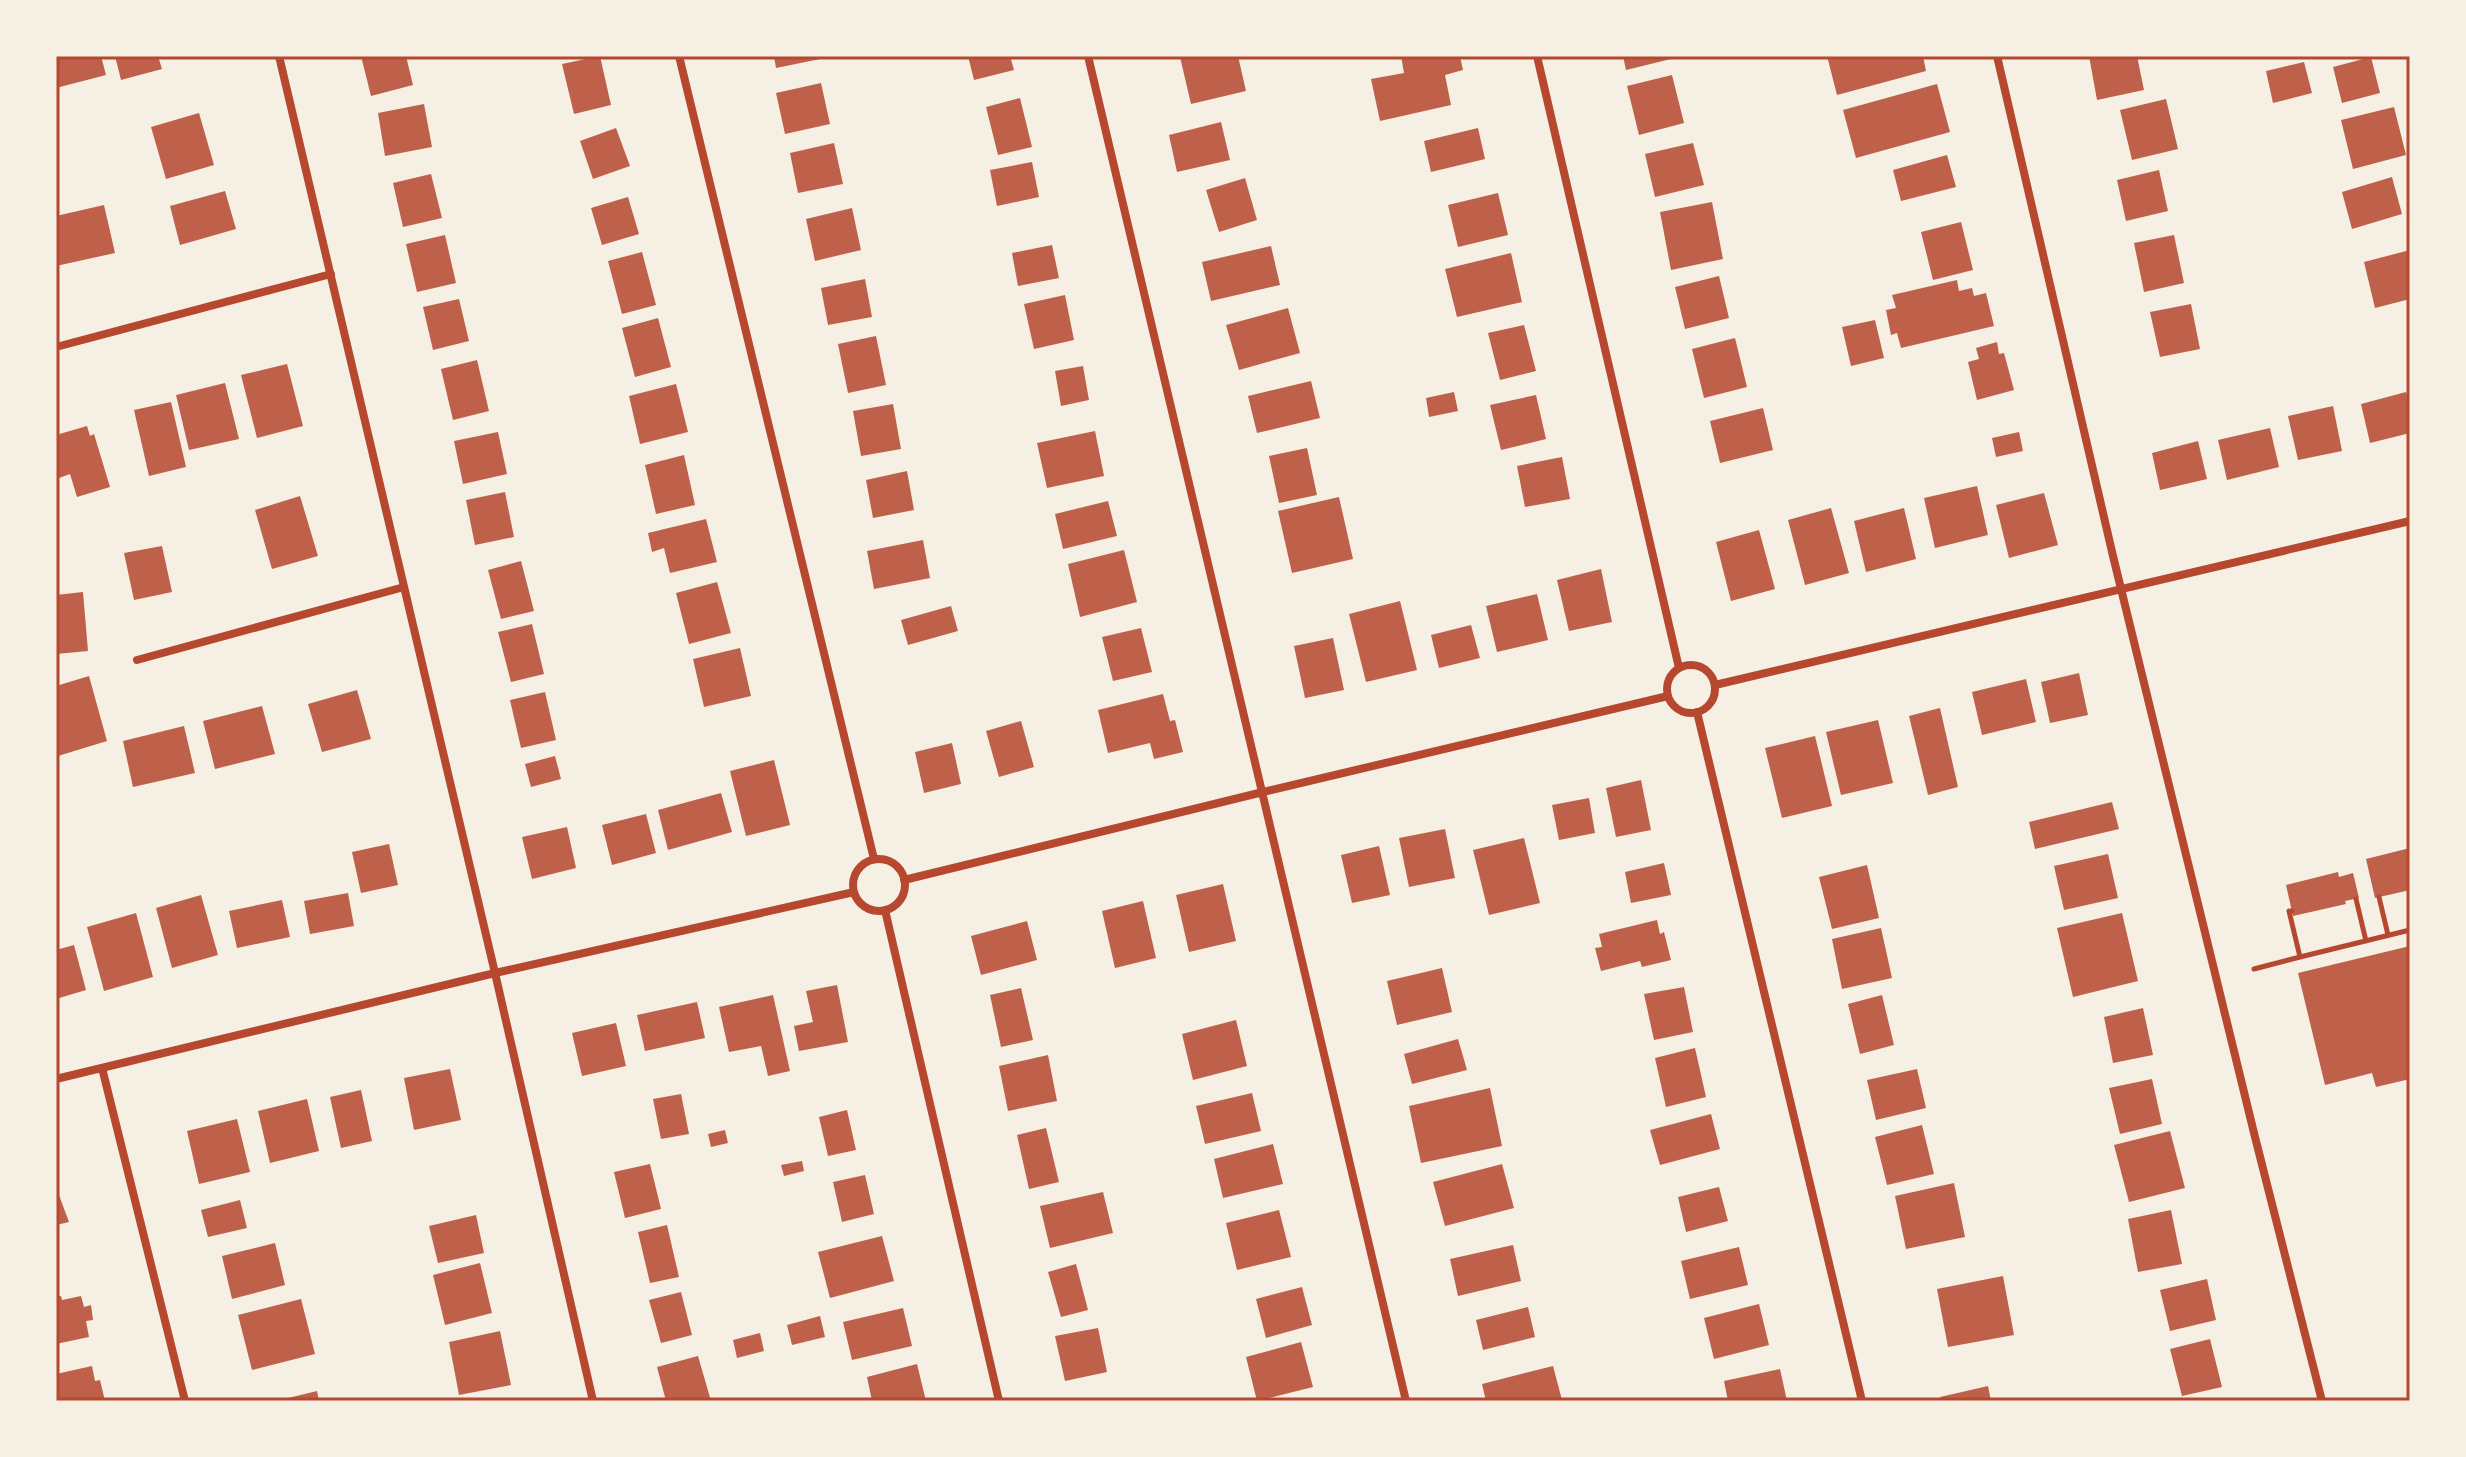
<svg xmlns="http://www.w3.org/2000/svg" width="2466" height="1457" font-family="'Noto Sans',sans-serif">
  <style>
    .building { fill: #bf614a }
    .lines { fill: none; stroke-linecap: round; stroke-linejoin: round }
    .path { stroke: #b5482f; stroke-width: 5 }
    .minor { stroke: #b5482f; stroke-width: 8 }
    .neatline { fill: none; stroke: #b5482f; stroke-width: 3 }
  </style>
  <rect width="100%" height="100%" fill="#f6efe4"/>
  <!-- building -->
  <path class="building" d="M56 56H101L106 75 56 88Z
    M115 56H158L162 69 121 80Z
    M361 56H406L413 85 371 96Z
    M600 56 611 105 574 114 562 64Z
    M774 56H830V57L776 68Z
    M968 56H1010L1014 70 974 80Z
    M1238 56 1246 91 1191 104 1180 57Z
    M1401 56H1460L1463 70 1445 75 1451 105 1380 121 1371 79 1404 73Z
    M1623 56H1679V57L1626 70Z
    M1827 56H1923L1926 71 1837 95Z
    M2089 56H2137L2144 90 2097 100Z
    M2371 57 2380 93 2342 103 2333 67Z
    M2304 62 2312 93 2273 103 2266 71Z
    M1672 75 1684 123 1639 135 1627 86Z
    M821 83 830 124 785 134 776 93Z
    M1937 84 1950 132 1856 158 1843 110Z
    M1020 98 1032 147 998 155 986 107Z
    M2166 99 2178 149 2132 160 2120 110Z
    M424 104 432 147 385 156 378 113Z
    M2394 107 2406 155 2353 169 2341 120Z
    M199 113 214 165 166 179 151 127Z
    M1221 122 1230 160 1177 172 1169 135Z
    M616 128 630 166 593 179 580 141Z
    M1478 128 1485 159 1431 172 1424 141Z
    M834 143 843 184 798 193 790 153Z
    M1693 143 1704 185 1655 197 1645 154Z
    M1947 155 1956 187 1901 201 1893 170Z
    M1032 162 1039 197 997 206 990 170Z
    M2159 170 2168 211 2126 221 2117 180Z
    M431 174 442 218 403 227 393 183Z
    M2392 177 2402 214 2352 229 2342 192Z
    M1245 178 1257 220 1219 232 1206 190Z
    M225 191 236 229 180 245 170 206Z
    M1498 193 1508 235 1458 247 1448 205Z
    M628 197 639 234 602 245 591 208Z
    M1712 202 1723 259 1671 270 1660 212Z
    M104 205 115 253 56 266V216Z
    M852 208 861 250 815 261 806 219Z
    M1961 222 1973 270 1933 280 1921 232Z
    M445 235 456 283 417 292 406 244Z
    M2174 235 2184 283 2144 292 2134 243Z
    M1052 245 1059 278 1018 286 1012 253Z
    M1271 246 1280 285 1211 301 1202 262Z
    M2410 250V299L2375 308 2364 262Z
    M642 252 656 305 622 314 608 261Z
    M1511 253 1522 302 1457 317 1445 269Z
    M1719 276 1729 318 1685 329 1675 287Z
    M865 279 872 317 828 325 821 288Z
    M1957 280 1959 291 1972 288 1974 296 1986 293 1994 326 1901 348 1897 333 1891 335 1886 310 1896 308 1892 295Z
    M1065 295 1074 340 1034 349 1024 304Z
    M459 299 469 341 433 350 423 307Z
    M2191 304 2200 349 2160 357 2150 312Z
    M1288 308 1300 353 1239 370 1226 325Z
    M658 318 671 367 635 377 622 328Z
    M1875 320 1884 358 1851 366 1842 327Z
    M1524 325 1536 371 1500 380 1488 333Z
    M876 336 886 385 848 393 838 344Z
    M1735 338 1747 387 1704 398 1692 349Z
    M1997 342 1999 354 2004 353 2014 390 1977 400 1968 362 1979 359 1976 348Z
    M477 360 489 411 453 420 441 369Z
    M287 364 303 426 257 438 241 375Z
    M1083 366 1089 400 1061 406 1055 371Z
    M1311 381 1320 418 1257 433 1248 396Z
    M225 383 239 439 189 450 176 395Z
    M676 384 688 432 640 444 629 396Z
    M1454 392 1458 411 1429 417 1426 398Z
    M2406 392 2410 407V433L2370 443 2361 404Z
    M1536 395 1546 439 1501 450 1490 405Z
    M171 402 186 467 149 476 134 410Z
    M893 404 901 449 861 456 853 411Z
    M2333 406 2342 451 2298 460 2288 416Z
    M1763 408 1773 450 1720 463 1710 421Z
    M87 426 90 436 94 434 110 487 77 497 70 474 59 478 56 470V435Z
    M2270 428 2279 467 2227 480 2218 440Z
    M1095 431 1104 476 1047 488 1037 443Z
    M498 432 507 474 463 484 454 441Z
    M2019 432 2023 451 1996 457 1992 438Z
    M2198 441 2207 479 2160 490 2152 453Z
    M1307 448 1317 495 1279 503 1269 456Z
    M684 455 695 505 656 514 645 465Z
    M1562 457 1570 499 1525 507 1517 466Z
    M907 471 914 510 873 518 866 480Z
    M1977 486 1988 535 1935 548 1924 498Z
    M505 492 514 537 475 545 466 500Z
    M2044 493 2058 545 2009 558 1996 505Z
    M300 496 318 556 272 569 255 510Z
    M1339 497 1353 559 1292 573 1278 511Z
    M1108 501 1117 536 1063 549 1055 514Z
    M1831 508 1849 573 1805 585 1788 520Z
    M1904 508 1916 559 1866 572 1854 521Z
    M706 519 717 562 670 573 664 548 652 552 648 533Z
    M1759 530 1775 589 1731 601 1716 542Z
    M923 540 930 578 874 589 867 551Z
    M162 546 172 592 134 600 124 553Z
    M1124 550 1137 602 1080 617 1068 564Z
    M521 561 534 611 501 619 488 570Z
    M1601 569 1612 622 1569 631 1557 580Z
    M717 582 731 633 689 644 676 593Z
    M83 592 88 651 56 654V595Z
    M1537 594 1548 640 1497 652 1486 606Z
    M1400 601 1417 670 1366 682 1349 614Z
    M951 606 958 631 908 645 901 620Z
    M532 624 544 674 511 682 498 632Z
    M1471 625 1480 658 1439 668 1431 635Z
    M1141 628 1152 672 1113 681 1102 637Z
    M1333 638 1344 690 1305 698 1294 646Z
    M740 648 751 696 704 707 693 659Z
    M2079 673 2088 715 2050 723 2041 682Z
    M89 676 107 741 58 756 56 686Z
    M2026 679 2036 722 1982 735 1972 692Z
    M357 690 371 739 322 752 308 704Z
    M545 692 556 740 521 748 510 700Z
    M1163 694 1170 721 1175 720 1183 752 1154 759 1150 743 1108 753 1098 710Z
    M262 706 275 754 215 769 203 721Z
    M1940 708 1958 787 1928 795 1909 716Z
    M1878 720 1893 783 1841 795 1826 732Z
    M1021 721 1034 767 999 777 986 731Z
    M184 726 195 773 133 787 123 741Z
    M1815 736 1832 806 1782 818 1765 748Z
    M952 743 961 784 924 793 915 752Z
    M555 756 561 779 531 787 525 764Z
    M774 760 790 825 746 836 730 771Z
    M1641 780 1651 830 1616 837 1606 788Z
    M721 793 732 832 668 850 658 810Z
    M1589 798 1595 833 1559 840 1552 805Z
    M2112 802 2119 829 2035 849 2029 822Z
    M646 814 656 853 612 865 602 825Z
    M567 827 576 868 532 879 522 837Z
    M1445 829 1455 878 1409 887 1399 838Z
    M1524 838 1540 903 1489 915 1473 850Z
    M389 844 398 885 361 893 352 852Z
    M1379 846 1390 895 1352 903 1341 855Z
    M2410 848V890L2375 898 2366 859Z
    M2108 854 2118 898 2064 910 2054 866Z
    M1664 863 1671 895 1631 903 1625 872Z
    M1867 865 1879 918 1832 929 1819 877Z
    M2338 872 2339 877 2353 873 2359 898 2345 901 2346 904 2293 916 2286 885Z
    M1223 884 1236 941 1189 952 1176 895Z
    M348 893 354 926 310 934 304 901Z
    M201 895 218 955 172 968 156 908Z
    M282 900 290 937 237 948 229 911Z
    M1143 901 1156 958 1115 968 1102 911Z
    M136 913 153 977 104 991 87 927Z
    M2122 913 2138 981 2073 997 2057 928Z
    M1657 920 1660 934 1664 932 1671 960 1642 967 1640 961 1601 971 1595 948 1602 947 1599 934Z
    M1027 921 1037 960 981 975 971 936Z
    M1881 928 1892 978 1842 989 1832 939Z
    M74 945 86 990 56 999V950Z
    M2410 946V1079L2376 1087 2372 1073 2325 1085 2298 973Z
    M1442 968 1452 1012 1397 1025 1387 981Z
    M837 985 848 1042 799 1051 794 1026 813 1022 806 991Z
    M1684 987 1693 1032 1654 1040 1644 994Z
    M1021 988 1033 1040 1001 1047 990 995Z
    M773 995 790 1071 768 1076 761 1046 729 1052 719 1007Z
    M1882 995 1894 1045 1860 1054 1848 1004Z
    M697 1002 705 1038 645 1051 637 1015Z
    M2143 1008 2153 1055 2113 1063 2104 1017Z
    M1236 1020 1247 1066 1193 1080 1182 1034Z
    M616 1023 626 1066 582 1076 572 1033Z
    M1458 1039 1467 1070 1412 1084 1404 1054Z
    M1695 1048 1706 1097 1666 1107 1655 1058Z
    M1048 1055 1057 1101 1008 1111 999 1066Z
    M450 1069 461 1120 414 1130 404 1078Z
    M1917 1069 1926 1108 1876 1120 1867 1080Z
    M2152 1079 2162 1124 2120 1134 2109 1088Z
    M1490 1088 1502 1146 1421 1163 1409 1106Z
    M361 1090 372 1141 341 1148 330 1097Z
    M1252 1093 1261 1131 1205 1144 1196 1106Z
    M681 1094 689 1134 661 1139 653 1099Z
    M307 1099 319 1151 270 1163 258 1111Z
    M847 1110 856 1150 828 1156 819 1117Z
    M1711 1114 1720 1149 1660 1165 1650 1130Z
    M237 1119 250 1172 199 1184 187 1131Z
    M1922 1125 1934 1174 1887 1185 1875 1137Z
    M1046 1128 1059 1182 1029 1189 1017 1135Z
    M725 1130 728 1143 711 1147 708 1134Z
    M2170 1131 2185 1188 2129 1202 2114 1145Z
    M1273 1144 1283 1184 1223 1198 1214 1159Z
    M802 1161 804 1171 784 1176 781 1165Z
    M650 1164 661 1209 625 1218 614 1172Z
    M1502 1164 1514 1208 1445 1226 1433 1182Z
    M865 1175 874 1214 842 1222 833 1182Z
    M1954 1183 1965 1237 1906 1249 1895 1196Z
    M56 1187 69 1222 56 1225Z
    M1719 1187 1728 1221 1686 1232 1678 1197Z
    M1103 1192 1113 1233 1050 1248 1040 1206Z
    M240 1200 247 1228 208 1237 201 1210Z
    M1279 1210 1291 1257 1237 1270 1226 1223Z
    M2171 1210 2182 1264 2138 1272 2128 1219Z
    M476 1215 484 1253 438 1263 429 1226Z
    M667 1225 679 1277 650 1283 638 1232Z
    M882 1236 894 1281 830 1298 818 1252Z
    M275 1243 285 1285 232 1299 222 1256Z
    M1513 1245 1521 1281 1458 1296 1450 1259Z
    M1739 1247 1748 1285 1690 1299 1681 1261Z
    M480 1263 492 1313 445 1325 433 1275Z
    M1076 1264 1088 1310 1061 1317 1048 1272Z
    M2003 1276 2014 1335 1948 1347 1937 1289Z
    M2207 1279 2216 1320 2170 1331 2160 1290Z
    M1302 1287 1312 1325 1266 1338 1256 1299Z
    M681 1292 692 1335 661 1343 649 1300Z
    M61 1296 62 1300 81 1296 84 1307 91 1305 93 1320 86 1321 89 1337 56 1344V1297Z
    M301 1299 315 1354 252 1370 238 1315Z
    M1759 1304 1769 1345 1714 1359 1704 1318Z
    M1528 1307 1535 1337 1483 1350 1476 1320Z
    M903 1308 912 1346 852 1360 843 1322Z
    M820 1316 825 1337 792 1345 787 1325Z
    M1098 1328 1107 1372 1065 1381 1055 1336Z
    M500 1331 511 1385 459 1395 449 1342Z
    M760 1333 764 1351 737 1358 733 1340Z
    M2210 1339 2222 1387 2182 1396 2170 1349Z
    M1301 1342 1313 1387 1257 1401 1246 1357Z
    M698 1356 711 1401H666L657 1367Z
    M917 1364 926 1401H872L867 1377Z
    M92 1366 95 1381 100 1380 105 1401H57L56 1374Z
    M1553 1366 1562 1400 1486 1401 1482 1384Z
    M1780 1369 1787 1401H1728L1724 1381Z
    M1988 1386 1991 1401H1941L1940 1397Z
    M317 1391 319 1401H280V1400Z"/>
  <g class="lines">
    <!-- path -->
    <path class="path" d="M2379 897 2388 935
      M2356 899 2366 941
      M2300 957 2410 930
      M2254 969 2300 957 2289 911H2292"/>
    <!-- minor -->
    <path class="minor" d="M279 56 495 973 593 1401
      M679 56 874 859
      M1088 56 1406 1401
      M1537 56 1679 668
      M1997 56 2113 556 2255 1137 2322 1401
      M56 347 331 274
      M137 660 404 587
      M1667 689a24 24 0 1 1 48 0a24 24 0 1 1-48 0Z
      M1715 685 2410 521
      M1697 712 1862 1401
      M853 885a26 26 0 1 1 52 0a26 26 0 1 1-52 0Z
      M904 880 1263 792 1668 696
      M885 910 999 1401
      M102 1068 185 1401
      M56 1079 495 973 854 892"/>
  </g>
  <!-- border -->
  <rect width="2466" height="1457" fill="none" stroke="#f6efe4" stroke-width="116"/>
  <rect x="58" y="58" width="2350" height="1341" class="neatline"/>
</svg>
